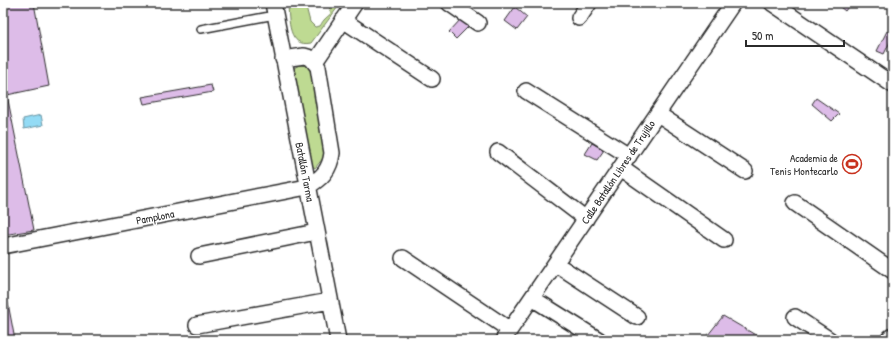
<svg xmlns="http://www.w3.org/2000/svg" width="896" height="343" font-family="'Patrick Hand',sans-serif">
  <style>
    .green { fill: #beda92; stroke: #74825e }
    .water { fill: #93dbf5; stroke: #6995a4 }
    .building { fill: #ddbce8; stroke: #2b2b2b }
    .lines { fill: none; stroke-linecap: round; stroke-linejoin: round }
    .lane-casing { stroke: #2b2b2b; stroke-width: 10 }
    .street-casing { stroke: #2b2b2b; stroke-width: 18 }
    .secondary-casing { stroke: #2b2b2b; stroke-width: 24 }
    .lane { stroke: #fff; stroke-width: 7 }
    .street { stroke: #fff; stroke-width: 15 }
    .secondary { stroke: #fff; stroke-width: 21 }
    .labels { text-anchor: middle; stroke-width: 3; stroke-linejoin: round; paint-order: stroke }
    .poi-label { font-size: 11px; fill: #2b2b2b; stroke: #fff; text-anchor: end }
    .street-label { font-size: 11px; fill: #2b2b2b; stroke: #fff }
  </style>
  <rect width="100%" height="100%" fill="#fff"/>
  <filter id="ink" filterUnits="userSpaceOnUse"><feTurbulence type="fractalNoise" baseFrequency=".025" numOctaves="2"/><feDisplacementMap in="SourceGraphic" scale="8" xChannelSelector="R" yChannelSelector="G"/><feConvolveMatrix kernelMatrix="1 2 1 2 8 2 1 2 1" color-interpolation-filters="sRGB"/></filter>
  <g filter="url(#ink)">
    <!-- green -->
    <path class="green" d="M288 3H305L310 22 315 27 320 26C321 25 322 22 324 20 330 13 332 17 330 6L333 5 334 3H341L311 43C288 48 289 20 288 3Z
      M299 65 308 66 313 72 325 150 324 157 315 168 309 164 291 70Z"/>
    <!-- water -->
    <path class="water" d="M41 115 43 125 24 129 23 119Z"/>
    <!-- building -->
    <path class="building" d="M3 3H34L49 86 7 95 34 230 3 235Z
      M835 3H851L845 11Z
      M515 7 527 17 517 30 505 21Z
      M461 19 469 26 456 39 449 32Z
      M887 31 893 36 884 54 877 51Z
      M211 85 213 92 144 104 142 97Z
      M816 98 839 114 832 121 812 104Z
      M592 143 604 150 597 160 585 154Z
      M3 277 15 340H3Z
      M723 316 764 340H704Z"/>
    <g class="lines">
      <defs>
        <path id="lane" d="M201 29 275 15"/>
        <path id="street" d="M273 3 338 340
          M449 3 478 23
          M772 3 893 85
          M579 18 589 3
          M343 20 432 79
          M315 62 355 3
          M526 91 629 156
          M658 114 745 171
          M498 152 586 219
          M621 168 724 240
          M795 203 893 271
          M3 246 307 187C322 178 330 170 332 153L318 67 311 58 304 56 283 59
          M199 256 316 232
          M403 258 510 330
          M556 264 637 317
          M532 298 599 340
          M795 317 830 340
          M197 325 330 301
          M503 340 733 3"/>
        <path id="secondary" d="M892 340 893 339"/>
      </defs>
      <!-- lane casing -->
      <use href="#lane" class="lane-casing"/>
      <!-- street casing -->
      <use href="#street" class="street-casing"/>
      <!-- secondary casing -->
      <use href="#secondary" class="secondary-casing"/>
      <!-- lane -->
      <use href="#lane" class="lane"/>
      <!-- street -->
      <use href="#street" class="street"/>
      <!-- secondary -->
      <use href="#secondary" class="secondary"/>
    </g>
  </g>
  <!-- icons -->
  <defs>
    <symbol id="stadium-ring" viewBox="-11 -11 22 22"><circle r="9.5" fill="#fff" stroke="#c8321e" stroke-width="1.5"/><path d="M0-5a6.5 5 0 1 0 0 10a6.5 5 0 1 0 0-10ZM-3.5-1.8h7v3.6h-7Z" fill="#c8321e"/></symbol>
  </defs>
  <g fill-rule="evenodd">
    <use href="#stadium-ring" x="841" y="153" width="22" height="22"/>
  </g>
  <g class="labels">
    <!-- poi labels -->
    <g class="poi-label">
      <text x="838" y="162">Academia de<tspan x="838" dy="13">Tenis Montecarlo</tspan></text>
    </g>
    <!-- street labels -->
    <g class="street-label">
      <text transform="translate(305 172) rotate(79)" y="4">Batallón Tarma</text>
      <text transform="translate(618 172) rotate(-56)" y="4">Calle Batallón Libres de Trujillo</text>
      <text transform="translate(155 217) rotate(-11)" y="4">Pamplona</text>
    </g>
  </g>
  <!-- margin -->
  <rect width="896" height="343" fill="none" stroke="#fff" stroke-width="16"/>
  <rect x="8" y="8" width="880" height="327" fill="none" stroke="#2b2b2b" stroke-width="1.5" filter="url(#ink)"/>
  <!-- scale -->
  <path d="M746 40v6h98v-6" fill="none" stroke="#2b2b2b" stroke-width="2"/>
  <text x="752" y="40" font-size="12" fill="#2b2b2b" stroke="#ffffff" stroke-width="3" paint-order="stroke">50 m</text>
</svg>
